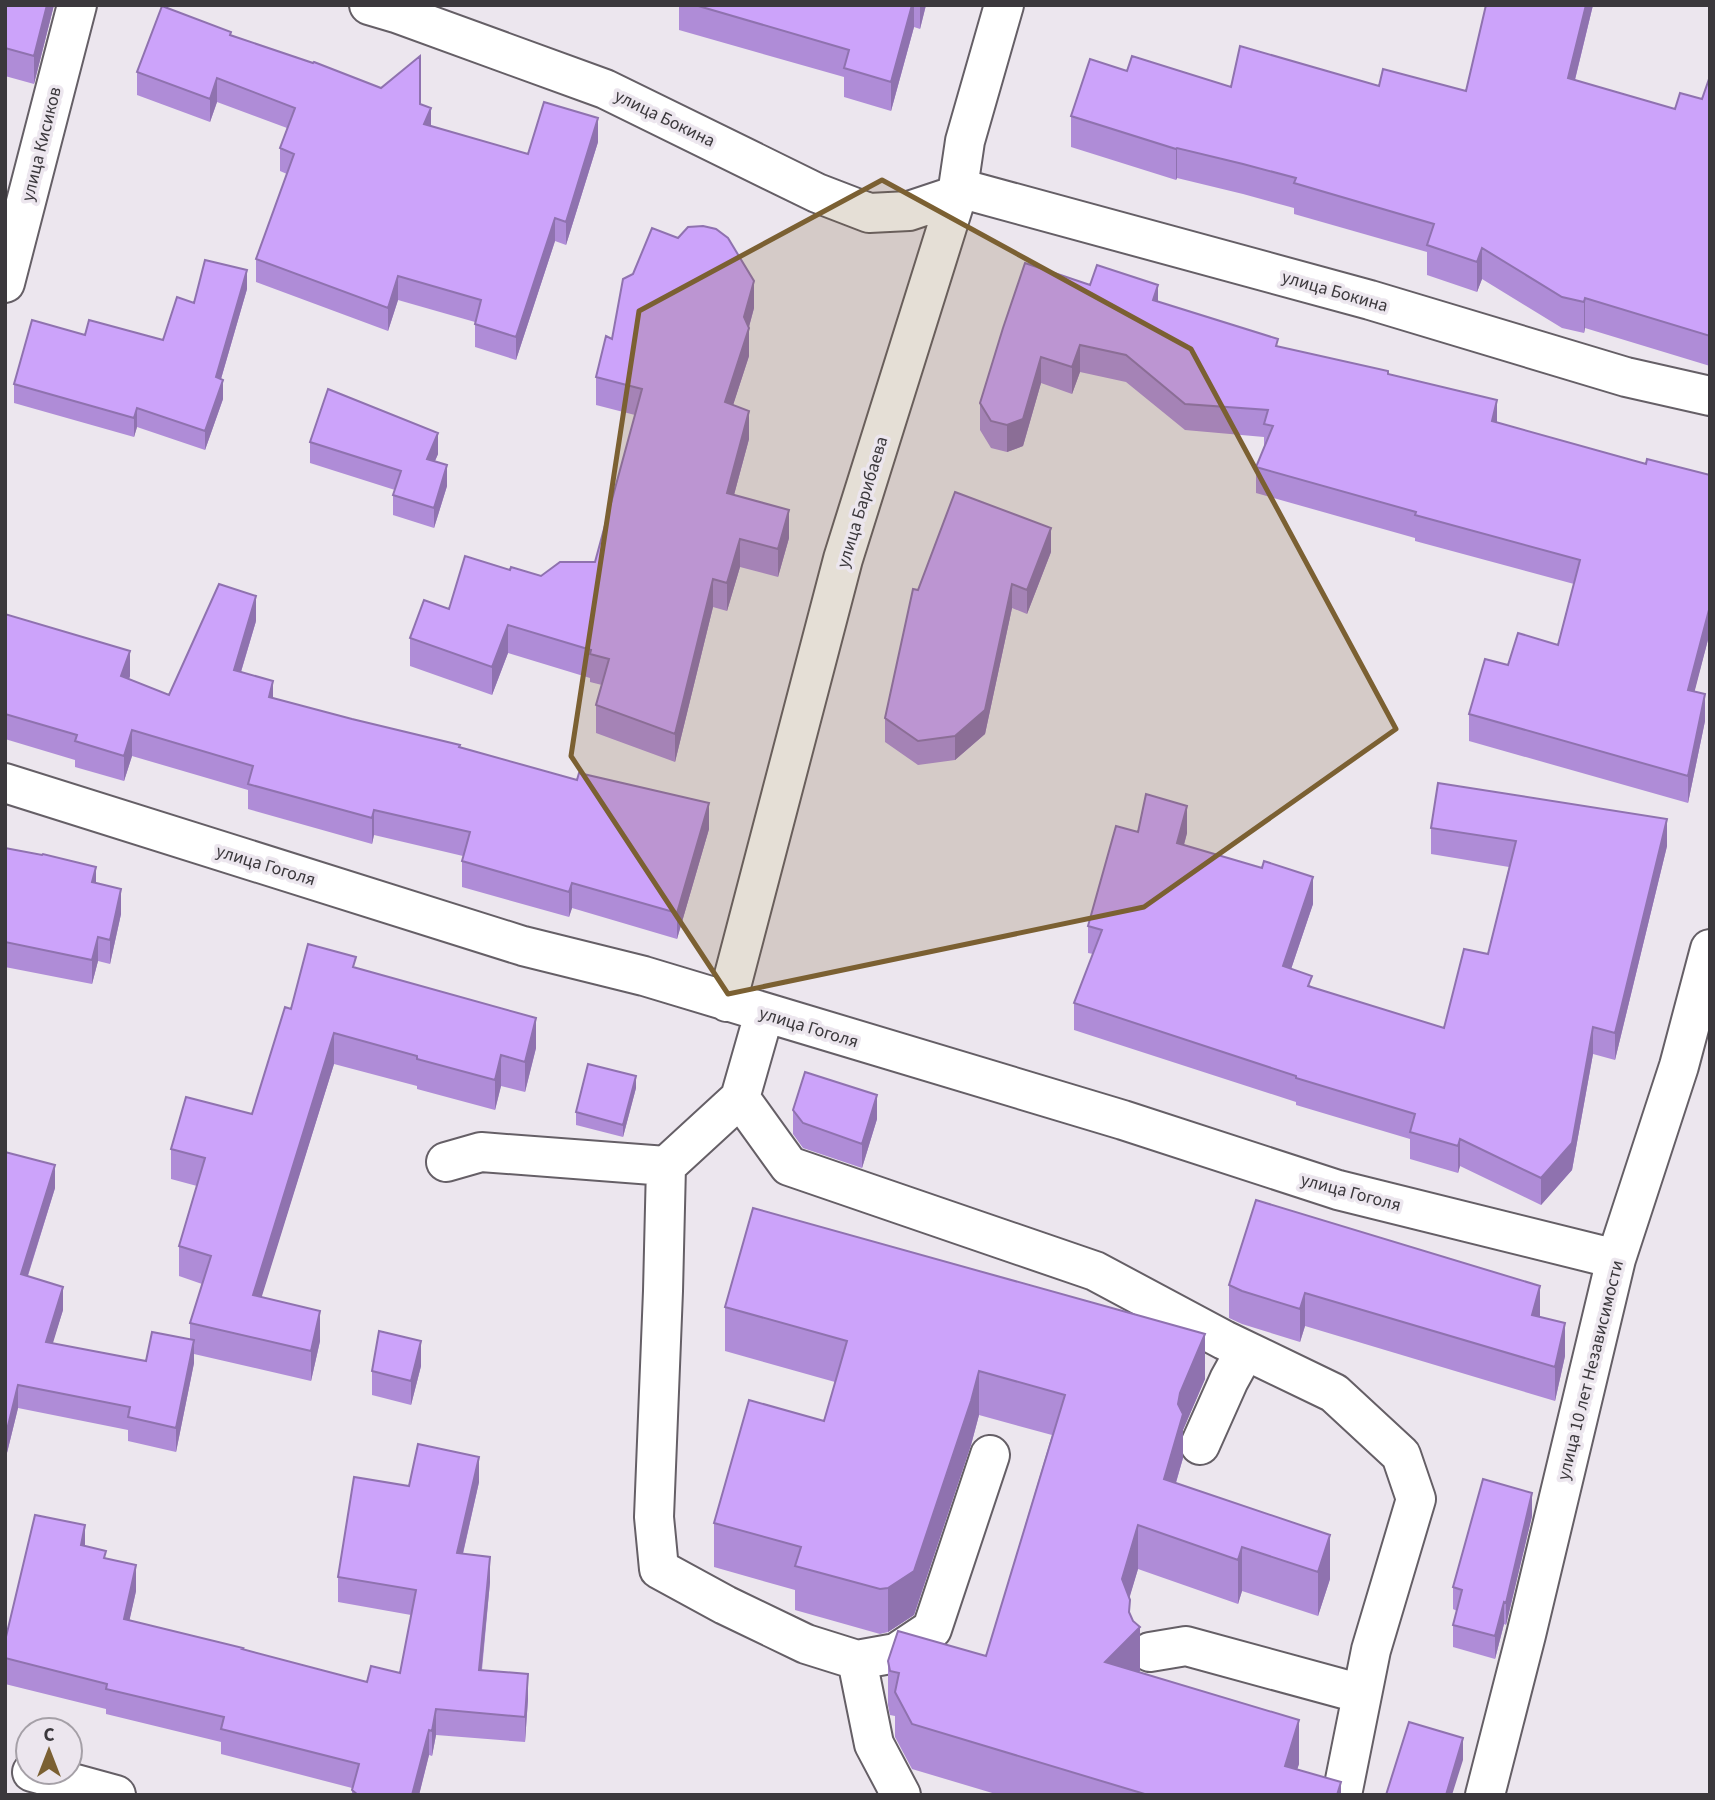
<svg xmlns="http://www.w3.org/2000/svg" width="1715" height="1800" font-family="'Source Sans 3',sans-serif">
  <style>
    .lines { fill: none; stroke-linecap: round; stroke-linejoin: round }
    .minor-casing { stroke: #655f66; stroke-width: 42 }
    .minor { stroke: #fff; stroke-width: 38 }
    .wall { fill: #af8cd7 }
    .shaded-wall { fill: #8f72af }
    .building { fill: #cca3fa; stroke: #8f72af; stroke-width: 2 }
    .marked { fill: #7b6032; fill-opacity: 0.2; stroke: #7b6032; stroke-width: 5; stroke-linejoin: round }
    .labels { text-anchor: middle; stroke-width: 7; stroke-linejoin: round; paint-order: stroke }
    .street-label { font-size: 18px; fill: #3b383c; stroke: #ece6ee }
  </style>
  <rect width="100%" height="100%" fill="#ece6ee"/>
  <g class="lines">
    <defs>
      <path id="minor" d="M369 5 396 13 605 89 817 193 869 213 909 211 957 195
        M959 188 1370 300 1626 377 1710 396
        M5 283 77 5
        M5 783 523 946 644 976 1123 1120 1338 1190 1616 1259
        M727 1002 843 559 957 195 965 141 1004 5
        M764 1014 740 1098 666 1166 663 1291 654 1517 659 1569 725 1605 806 1644 857 1660 874 1744 901 1795
        M740 1098 789 1166 1095 1271 1224 1340 1334 1393 1401 1455 1416 1499 1371 1650 1342 1795
        M446 1162 481 1152 666 1166
        M1200 1445 1229 1380 1245 1351
        M1150 1652 1186 1646 1362 1694
        M857 1660 896 1653 932 1629 990 1455
        M32 1772 116 1795
        M1485 1795 1526 1635 1616 1259 1679 1066 1710 949"/>
    </defs>
    <!-- minor casing -->
    <use href="#minor" class="minor-casing"/>
    <!-- minor -->
    <use href="#minor" class="minor"/>
  </g>
  <!-- wall -->
  <path class="wall" d="M5 5H54L34 84 5 76Z
    M679 5H926L920 29 914 27 891 111 844 97V77L679 30Z
    M1593 5 1575 80 1675 109 1702 99 1710 76V366L1585 328 1584 333 1562 328 1482 279 1477 292 1427 275V252L1294 214V208L1243 194 1177 178 1176 180 1071 147V116L1127 71 1231 87 1379 86 1466 91Z
    M231 35 420 104 431 126 528 154 598 142 566 245 555 241 516 360 475 347V322L398 300 388 331 256 282V259L287 174 280 171V148L287 128 217 102 210 122 137 95V72Z
    M1090 285 1158 302 1278 347 1388 374 1497 423 1710 632 1694 692 1705 721 1688 803 1469 741V714L1508 665 1558 645 1574 584 1415 541V538L1256 493V467L1264 447V437L1185 430 1126 382 1080 372 1072 394 1041 383 1023 446 1007 452 991 448 980 430V403Z
    M247 289 221 379 223 399 205 450 137 427 134 437 14 403V384L85 335 163 340 194 303Z
    M754 308 749 327V356L733 405 749 439 734 495 789 538 778 577 740 567 727 611 713 607 675 762 596 733V705L602 685 590 682V678L508 653 492 695 410 666V638L449 609 510 570 541 576 595 562 635 415 596 405V377L612 339Z
    M310 442 438 454 435 461 447 486 434 528 393 515V495L395 490 310 463Z
    M1051 552 1027 614 1012 608 985 734 955 760 918 765 885 742V718L918 590Z
    M5 614 130 676 129 679 169 695 256 621 241 672 273 698 460 747 709 829 677 939 572 908 569 917 462 887V861L463 856 374 835 372 844 248 809V790L132 756 124 781 75 767V760L5 739Z
    M1431 828 1667 846 1615 1060 1593 1054 1572 1170 1541 1205 1460 1166 1458 1173 1410 1159V1139L1296 1105V1102L1074 1030V1003L1093 954 1088 953V926L1138 832 1187 833 1184 845 1313 904 1291 969 1312 987 1444 1028 1488 954 1509 867 1431 854Z
    M5 848 96 883 121 914 110 964 98 961 92 984 5 967Z
    M356 968 536 1048 525 1092 501 1086 495 1110 417 1089V1086L334 1064 261 1297 320 1341 311 1381 194 1354V1363L176 1452 128 1441V1430L18 1408 5 1461V1152L55 1188 28 1276 63 1310 52 1344 146 1361 190 1339V1323L202 1284 179 1276V1246L197 1186 171 1179V1149L252 1114 291 1009Z
    M636 1088 623 1137 576 1125V1112Z
    M793 1110 877 1119 862 1168 803 1148 793 1134Z
    M1229 1285 1540 1317 1565 1356 1555 1401 1305 1326 1300 1342 1242 1324 1229 1318Z
    M725 1307 1205 1379 1183 1430V1458L1176 1483 1330 1579 1318 1616 1242 1591 1238 1604 1138 1569 1129 1598 1130 1615 1140 1671 1139 1672 1299 1764 1297 1769 1341 1795H999L912 1769 895 1737V1716L890 1715 888 1705V1661L986 1656 1052 1435 979 1415 971 1445 914 1615 888 1632 880 1634 795 1610V1590L714 1567V1523L824 1421 835 1382 725 1351Z
    M421 1366 411 1405 372 1395V1371Z
    M479 1482 463 1554 490 1582 482 1670 528 1699 525 1742 436 1735 432 1756 429 1755 419 1795H352V1788L221 1754V1742L106 1714V1709L5 1684V1641L85 1546 106 1559 136 1591 129 1621 367 1682 400 1673 411 1615 338 1602V1577L409 1486Z
    M1532 1516 1506 1625 1504 1624 1495 1659 1453 1647V1625L1457 1611 1453 1609V1587Z"/>
  <!-- shaded-wall -->
  <path class="shaded-wall" d="M47 5H54L34 84V56Z
    M912 5H914V27L891 111V82Z
    M920 5H926L920 29Z
    M1586 5H1593L1568 108V78Z
    M217 78V102L210 122V99Z
    M431 108V131L424 124Z
    M598 118V142L566 245V222Z
    M1177 148V178L1176 180V149Z
    M555 218V241L516 360V337Z
    M1482 248V279L1477 292V262Z
    M247 270V289L216 396V377Z
    M398 276V300L388 331V308Z
    M754 281V308L744 345V317Z
    M1158 285V312L1153 300Z
    M1585 298V328L1584 333V302Z
    M749 328V356L725 430V402Z
    M1080 345V372L1072 394V367Z
    M1041 357V383L1023 446 1007 452V425Z
    M223 380V399L205 450V431Z
    M1497 400V427L1492 421Z
    M137 408V427L134 437V418Z
    M749 411V439L727 521V493Z
    M438 433V454L427 479V459Z
    M447 465V486L434 528V508Z
    M789 510V538L778 577V549Z
    M1051 528V552L1027 614V590Z
    M740 539V567L727 611V583Z
    M713 579V607L675 762V734Z
    M1012 584V608L985 734 955 760V736Z
    M256 596V621L234 695V670Z
    M1710 606V632L1688 717V690Z
    M508 625V653L492 695V667Z
    M130 651V676L121 702V676Z
    M273 681V707L269 697Z
    M1705 694V721L1688 803V776Z
    M132 730V756L124 781V756Z
    M709 803V829L677 939V913Z
    M1187 806V833L1177 870V843Z
    M374 810V835L372 844V818Z
    M1667 819V846L1615 1060V1033Z
    M96 867V891L92 882Z
    M1313 877V904L1283 993V966Z
    M572 883V908L569 917V892Z
    M121 889V914L110 964V940Z
    M98 937V961L92 984V960Z
    M536 1018V1048L525 1092V1062Z
    M1593 1027V1054L1572 1170 1541 1205V1178Z
    M334 1033V1064L253 1325V1295Z
    M501 1055V1086L495 1110V1080Z
    M636 1076V1088L623 1137V1125Z
    M877 1095V1119L862 1168V1144Z
    M1460 1139V1166L1458 1173V1146Z
    M55 1165V1188L21 1297V1274Z
    M1540 1286V1319L1532 1315Z
    M63 1287V1310L46 1366V1342Z
    M1305 1293V1326L1300 1342V1309Z
    M320 1311V1341L311 1381V1351Z
    M1565 1323V1356L1555 1401V1367Z
    M1205 1334V1379L1183 1430V1458L1164 1523V1479L1180 1393Z
    M194 1340V1363L176 1452V1428Z
    M421 1341V1366L411 1405V1381Z
    M979 1371V1415L971 1445 914 1615 888 1632V1588Z
    M18 1385V1408L5 1461V1438Z
    M479 1457V1482L457 1579V1553Z
    M1532 1493V1516L1506 1625V1603Z
    M85 1525V1551L81 1545Z
    M1138 1525V1569L1122 1623V1579Z
    M1330 1535V1579L1318 1616V1572Z
    M1242 1547V1591L1238 1604V1560Z
    M490 1557V1582L479 1695V1670Z
    M136 1565V1591L124 1645V1619Z
    M1130 1600V1637L1140 1627V1671L1105 1706V1662Z
    M1504 1602V1624L1495 1659V1636Z
    M528 1674V1699L525 1742V1717Z
    M436 1709V1735L432 1756V1731Z
    M1299 1720V1764L1289 1795 1285 1766Z
    M429 1730V1755L419 1795H412Z
    M1463 1738V1760L1452 1795H1446Z
    M1341 1782V1795H1337Z"/>
  <!-- building -->
  <path class="building" d="M5 5H47L34 56 5 48Z
    M695 5H912L891 82 844 68 849 50Z
    M1486 5H1586L1568 78 1675 109 1680 93 1702 99 1710 76V336L1585 298 1584 302 1562 297 1482 248 1477 262 1427 245 1434 224 1294 183 1296 178 1243 164 1177 148 1176 149 1071 116 1090 59 1127 71 1132 56 1231 87 1240 46 1379 86 1383 69 1466 91Z
    M162 6 231 32 230 35 313 63 314 62 381 88 420 56V104L431 108 424 124 528 154 544 102 598 118 566 222 555 218 516 337 475 324 481 300 398 276 388 308 256 259 294 154 280 148 295 108 217 78 210 99 137 72Z
    M703 226 716 229 728 238 754 281 744 317 749 328 725 402 749 411 727 493 789 510 778 549 740 539 727 583 713 579 675 734 596 705 609 659 590 654 591 650 508 625 492 667 410 638 424 600 449 609 465 556 510 570 511 567 541 576 560 562H595L642 389 596 377 606 336 612 339 623 279 633 274 652 228 678 238 688 227Z
    M205 260 247 270 216 377 223 380 205 431 137 408 134 418 14 384 32 320 85 335 89 320 163 340 177 297 194 303Z
    M1025 263 1090 285 1097 265 1158 285 1153 300 1278 339 1276 346 1388 371V374L1497 400 1492 421 1646 464 1647 459 1710 475V606L1688 690 1705 694 1688 776 1469 714 1485 659 1508 665 1518 633 1558 645 1580 560 1415 515 1416 512 1256 467 1273 426 1264 424 1268 410 1185 404 1126 355 1080 345 1072 367 1041 357 1023 419 1007 425 991 421 980 403 1003 328Z
    M328 389 438 433 427 459 447 465 434 508 393 495 401 471 310 442Z
    M955 492 1051 528 1027 590 1012 584 985 710 955 736 918 741 885 718 913 589 918 590Z
    M219 584 256 596 234 670 273 681 269 697 352 719 460 745 459 747 577 780 579 773 709 803 677 913 572 883 569 892 462 861 470 832 374 810 372 818 248 784 253 766 132 730 124 756 75 741 77 735 5 714V614L130 651 121 676 169 695Z
    M1438 783 1667 819 1615 1033 1593 1027 1572 1143 1541 1178 1460 1139 1458 1146 1410 1132 1415 1114 1296 1078V1076L1074 1003 1102 930 1088 926 1116 826 1138 832 1146 794 1187 806 1177 843 1262 868 1264 861 1313 877 1283 966 1312 976 1308 986 1444 1028 1464 949 1488 954 1516 841 1431 828Z
    M5 848 42 855 43 854 96 867 92 882 121 889 110 940 98 937 92 960 5 942Z
    M308 944 356 957 353 967 536 1018 525 1062 501 1055 495 1080 417 1059V1056L334 1033 253 1295 320 1311 311 1351 190 1323 211 1256 179 1246 205 1158 171 1149 186 1097 252 1114 285 1007 291 1009Z
    M588 1064 636 1076 623 1125 576 1112Z
    M805 1072 877 1095 862 1144 803 1123 793 1110Z
    M5 1152 55 1165 21 1274 63 1287 46 1342 146 1361 152 1332 194 1340 176 1428 128 1417 130 1407 18 1385 5 1438Z
    M1256 1200 1540 1286 1532 1315 1565 1323 1555 1367 1305 1293 1300 1309 1242 1291 1229 1285Z
    M753 1208 1205 1334 1180 1393 1178 1404 1183 1414 1164 1479 1330 1535 1318 1572 1242 1547 1238 1560 1138 1525 1122 1579 1130 1600 1129 1612 1133 1621 1140 1627 1105 1662 1299 1720 1285 1766 1341 1782 1337 1795H1148L912 1724 895 1692 899 1673 890 1671 888 1661 898 1631 986 1656 1065 1395 979 1371 971 1401 914 1571 888 1588 880 1589 795 1566 801 1547 714 1523 749 1400 824 1421 847 1341 725 1307Z
    M379 1331 421 1341 411 1381 372 1371Z
    M418 1444 479 1457 457 1553 490 1557 479 1670 528 1674 525 1717 436 1709 432 1731 429 1730 412 1795H358L352 1790 359 1764 221 1729 224 1717 106 1689 107 1684 5 1658V1641L35 1515 85 1525 81 1545 106 1551 104 1558 136 1565 124 1619 243 1648 242 1649 367 1682 371 1666 400 1673 416 1590 338 1577 354 1477 409 1486Z
    M1483 1479 1532 1493 1506 1603 1504 1602 1495 1636 1453 1625 1462 1590 1453 1587Z
    M1409 1722 1463 1738 1446 1795H1386Z"/>
  <!-- marked area -->
  <path class="marked" d="M882 180 1191 349 1396 729 1144 907 728 994 571 756 639 311Z"/>
  <g class="labels">
    <!-- street labels -->
    <g class="street-label">
      <text transform="translate(665 118) rotate(26)" y="6">улица Бокина</text>
      <text transform="translate(41 144) rotate(-76)" y="6">улица Кисиков</text>
      <text transform="translate(1335 291) rotate(16)" y="6">улица Бокина</text>
      <text transform="translate(862 502) rotate(-73)" y="6">улица Барибаева</text>
      <text transform="translate(266 865) rotate(17)" y="6">улица Гоголя</text>
      <text transform="translate(809 1027) rotate(17)" y="6">улица Гоголя</text>
      <text transform="translate(1351 1192) rotate(15)" y="6">улица Гоголя</text>
      <text transform="translate(1590 1370) rotate(-76)" y="6">улица 10 лет Независимости</text>
    </g>
  </g>
  <!-- border -->
  <rect width="1715" height="1800" fill="none" stroke="#3b383c" stroke-width="14"/>
  <!-- north arrow -->
  <g transform="translate(49 1751)"><circle r="33" fill="#ece6ee" stroke="#a5a0a7" stroke-width="2"/>
  <path d="M0-5L12 26L0 18L-12 26Z" fill="#7b6032"/>
  <text y="-10" font-size="19" font-weight="bold" text-anchor="middle" fill="#3b383c">С</text>
  </g>
</svg>
